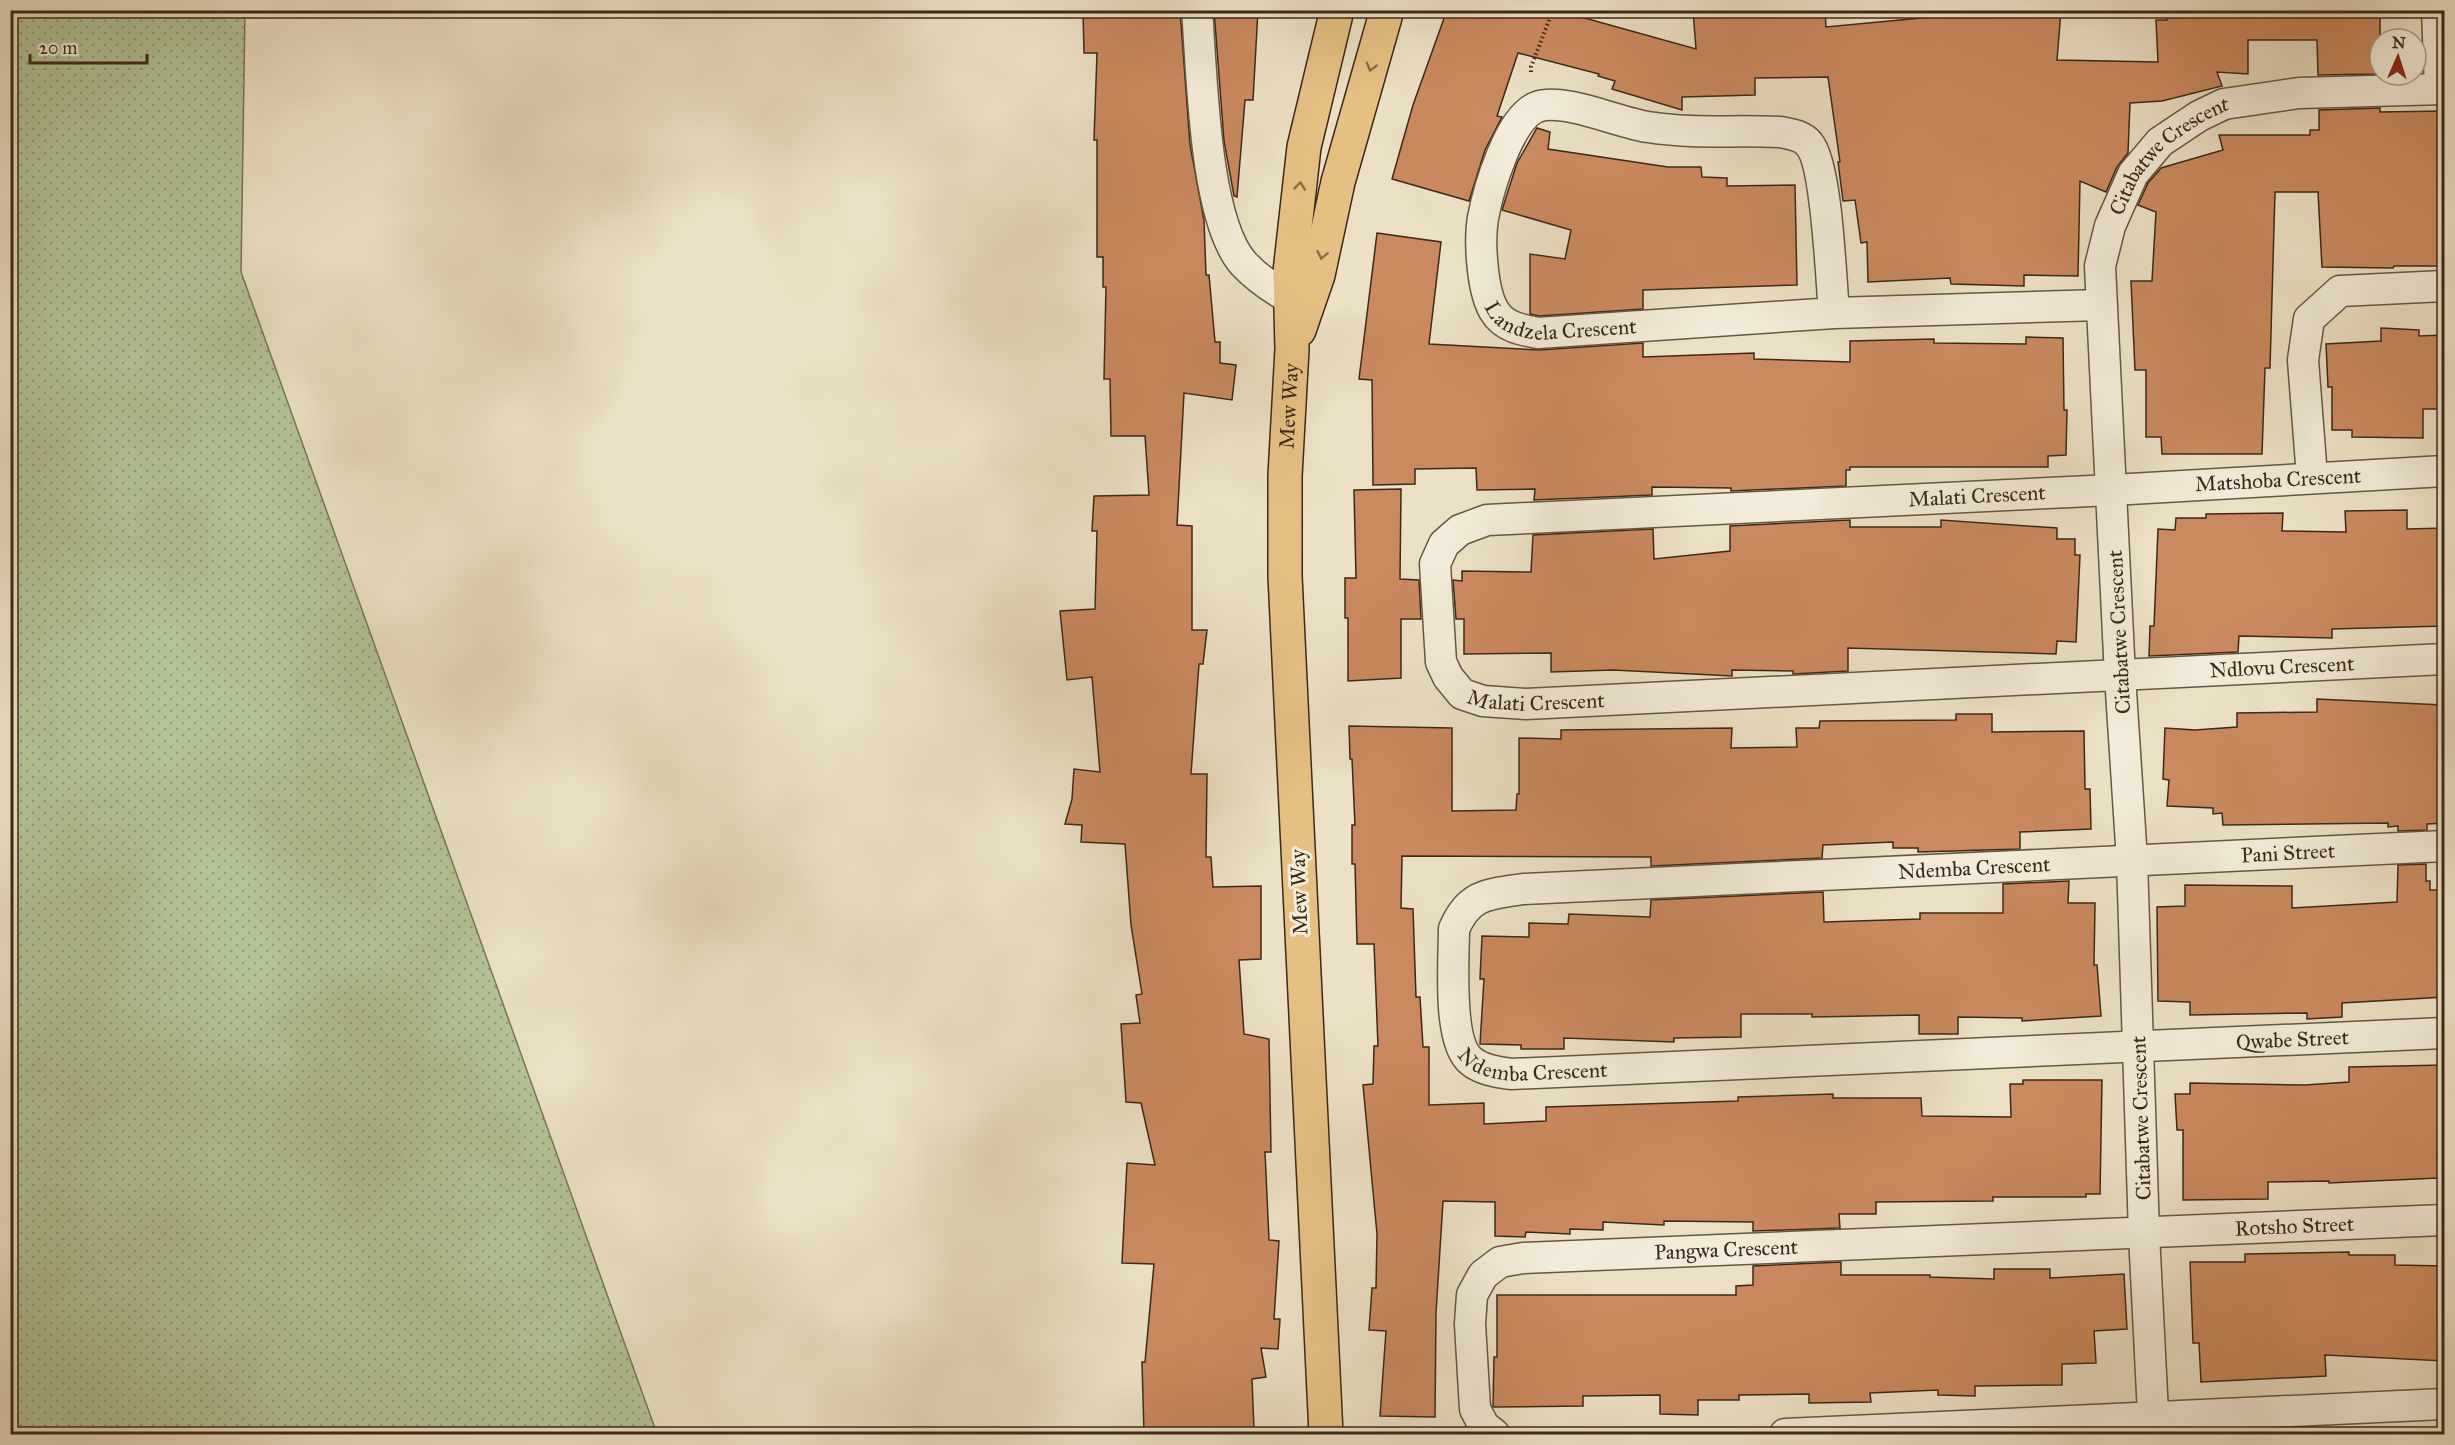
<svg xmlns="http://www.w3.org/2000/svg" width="2455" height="1445" font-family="'IM FELL Great Primer',serif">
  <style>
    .grass { fill: url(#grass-dots); stroke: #787658; stroke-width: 1.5 }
    .building { fill: #cb895f; stroke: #3b2919; stroke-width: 1.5 }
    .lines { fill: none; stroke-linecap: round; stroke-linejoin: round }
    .street-casing { stroke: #675744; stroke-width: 33 }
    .primary-casing { stroke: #3b2919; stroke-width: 36 }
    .path { stroke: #3b2919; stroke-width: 4; stroke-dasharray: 1.5 3; stroke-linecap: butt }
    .street { stroke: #f3ecda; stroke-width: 30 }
    .primary { stroke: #e6c083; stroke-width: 33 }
    .oneway { stroke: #886d49 }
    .labels { text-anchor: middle; stroke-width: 6; stroke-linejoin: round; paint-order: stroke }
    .street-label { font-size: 21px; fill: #3b2919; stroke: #f3ecda }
  </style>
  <defs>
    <pattern id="grass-dots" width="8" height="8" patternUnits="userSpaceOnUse" patternTransform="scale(1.5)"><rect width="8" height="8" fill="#b4c398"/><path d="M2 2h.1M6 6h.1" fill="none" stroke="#949e7b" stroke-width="1.8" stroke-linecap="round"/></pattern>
  </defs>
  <rect width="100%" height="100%" fill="#ece1c6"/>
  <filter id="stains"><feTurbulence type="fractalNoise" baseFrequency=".00333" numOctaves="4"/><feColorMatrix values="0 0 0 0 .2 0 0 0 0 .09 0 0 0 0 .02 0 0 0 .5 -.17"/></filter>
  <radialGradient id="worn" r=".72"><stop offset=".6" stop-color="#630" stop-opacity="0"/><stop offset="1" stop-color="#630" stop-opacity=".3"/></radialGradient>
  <!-- grass -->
  <path class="grass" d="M10 11H245L241 272 657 1434H11Z"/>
  <!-- building -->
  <path class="building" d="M1083 10H1180L1190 145 1204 220 1206 275H1209L1215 342H1220V363L1236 365 1232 400 1184 393 1177 525 1192 526V630H1207L1203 664H1199L1191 774H1207L1206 857H1211L1213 887 1261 886V959L1239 960 1244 1034 1269 1039 1271 1152H1265L1269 1240 1279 1241 1274 1319H1280L1278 1349 1261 1348 1266 1377 1252 1379 1254 1430 1144 1434 1142 1362H1145L1154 1264 1122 1263 1127 1163 1155 1165 1141 1103 1126 1102 1121 1024 1140 1023 1136 995 1142 994 1131 925 1125 844 1081 842 1082 825 1065 824 1072 799 1074 769 1100 772 1092 677 1067 680 1060 611 1095 609 1097 531H1092L1094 496 1149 495 1145 436H1111L1110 379H1104L1106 287H1103V257H1097V140H1094L1097 53H1084Z
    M1214 10H1258L1253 100H1245L1237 197 1234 196 1224 141Z
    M1447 10H1583L1581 17 1696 49 1693 10H1825L1826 27 1921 18V10H2061L2057 60 2158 62 2156 20H2167L2166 10H2380V74L2318 75 2317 40H2248V74L2217 72 2222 86 2162 101 2130 103 2128 153 2117 167 2106 192 2080 181 2078 276 2024 275V286L1951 284 1950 278 1868 282 1867 242 1861 243 1855 200 1843 201 1838 162H1840L1828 77 1755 78V95L1682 97V110L1612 89 1615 81 1598 76 1599 74 1518 53 1497 116 1502 117 1485 150 1469 201 1392 179 1413 105Z
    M2380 108V112L2445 111V266H2394L2393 268 2322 267 2318 192H2275L2270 368H2265L2262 454H2162L2161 437H2146V370H2135L2131 281H2152L2156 212 2138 205 2148 183 2161 168 2223 150 2219 135H2310V130H2319V110Z
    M1537 128 1550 132 1548 149 1668 167H1701L1702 177 1727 178V186L1795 185 1797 285 1643 290V309L1539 316 1530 314V254L1565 259 1571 230 1502 210 1517 163Z
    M1377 233 1441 242 1429 344 1539 350 1643 343V357L1754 353V359L1850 362V341L1934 339V343L2026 344V337L2063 338 2064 410H2067L2066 455 2048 456V467H1850V470H1846V486L1731 491V488L1652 487V495L1534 500 1535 489 1477 490 1476 468 1415 469V484L1373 485 1372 380 1359 379Z
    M2381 328 2419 330V336L2445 335V409H2423V438L2352 437V430H2332V387H2328L2326 344 2381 341Z
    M1401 489 1400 579 1419 580 1421 619H1401V678L1348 681V618H1345V578H1356L1354 490Z
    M2407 510V529L2445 528V626L2332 629V638L2239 636 2238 652 2149 656 2150 626H2154L2158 529 2175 530 2176 518H2206V514L2283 513 2282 531 2346 532 2345 511Z
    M1850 520V527H1941V520L2057 528V539H2075V555H2080L2076 642 2057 641 2056 654 1848 648V671L1793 674V671L1732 670V676L1613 670 1551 672V653L1464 654V619H1456L1453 580 1462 581V571L1531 572 1533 535 1653 529 1654 559 1730 551V526Z
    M2317 699 2443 705 2445 823 2427 824V830L2398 831V826L2388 827V823L2223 825 2222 813 2213 814V808L2167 806 2169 780 2163 779 2165 728 2195 730 2237 727V713L2317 712Z
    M1956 714H1992V732L2084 731 2085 789H2090L2091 829 2020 832V849L1918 852V848H1893V842L1823 845 1822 858 1651 866V857L1402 856 1401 908 1413 909 1416 997H1420L1423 1047H1429V1105L1484 1103V1124L1546 1121V1107L1738 1101V1097L1833 1094V1098H1921L1922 1116 2011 1117 2010 1084H2023V1080H2102L2100 1194H2086V1197H1993V1201L1876 1202V1214H1839L1840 1228 1753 1231V1222L1664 1221V1225L1603 1222V1230L1570 1229V1234L1526 1232 1525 1237 1495 1236V1202L1443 1201 1436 1313 1435 1417 1380 1416 1386 1331 1369 1330 1372 1288H1376L1377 1234 1363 1085 1373 1084 1374 1046H1378L1374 944H1357L1355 864H1352V825H1355L1352 759H1350L1349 726 1452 728V811L1516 810 1517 794H1519V738L1561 739V730L1732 728 1731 748 1797 747 1796 728H1819L1820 721 1956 720Z
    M2426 864V881H2430V890H2445V997L2342 1003V1017L2307 1019V1013L2190 1015V1002L2158 1001 2157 907 2185 906V885L2292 886V908L2397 902 2398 865Z
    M2069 881 2068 903H2095L2094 965H2097L2101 1016 2022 1021V1018L1958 1017V1034H1919V1015L1812 1017V1014H1741V1037L1674 1038V1042L1564 1038V1049H1521V1045L1480 1044 1484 979H1480L1482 936 1529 937V923L1568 924 1569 914 1650 917 1651 900 1823 892 1824 922 1920 919V913H2003V884Z
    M2445 1065V1150L2437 1151 2438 1178 2329 1183V1181L2268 1182V1199L2183 1200V1130H2177L2175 1094H2190V1083L2305 1085 2349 1082V1067Z
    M2349 1252V1255H2395V1265L2445 1266V1361L2325 1355 2326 1376 2201 1382 2199 1343H2193L2190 1262H2245V1254Z
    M1841 1262V1275H1930V1277L1994 1279V1269H2050V1278L2124 1274 2127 1329 2094 1331 2096 1363 2062 1364V1385L1975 1386V1396L1938 1395V1390L1870 1393 1871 1402 1809 1403V1394L1739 1395V1400H1698V1415L1660 1414V1395L1583 1396V1406L1493 1407 1494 1357H1497V1295H1736V1286L1753 1285V1266Z"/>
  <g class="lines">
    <defs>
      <g id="street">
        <path d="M1197 10C1202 73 1204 218 1243 263 1261 283 1284 296 1307 307"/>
        <path d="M2437 10 2440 89"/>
        <path id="s1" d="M1834 313C1831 280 1827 164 1809 144 1802 135 1790 134 1780 132 1736 130 1691 134 1648 127 1619 123 1563 97 1537 107 1509 117 1488 191 1483 218 1479 241 1482 293 1495 312 1504 327 1522 330 1538 333L1834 313 2101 305"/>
        <path id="s2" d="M2444 471 2112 490 1487 520 1460 530 1444 544 1435 564 1441 662 1448 677 1462 694 1483 701 1526 704 2444 659"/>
        <path d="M2312 477 2303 360 2309 319 2340 291 2444 286"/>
        <path id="s3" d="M2444 846 1523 889C1488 894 1469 894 1454 929 1454 959 1447 1042 1471 1061 1482 1070 1497 1072 1511 1074L2444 1033"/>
        <path id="s4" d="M1494 1434 1484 1426 1475 1409 1470 1324 1472 1295 1483 1275 1500 1262 1523 1258 2444 1220"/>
        <path d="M1785 1434 2444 1404"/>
        <path id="s5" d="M2154 1434 2144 1234 2132 860 2120 676 2100 266 2110 226 2133 174 2160 142 2199 116 2224 104 2299 93 2444 89"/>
      </g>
      <g id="primary">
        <path d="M1299 330 1318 275 1338 182 1387 10"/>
        <path id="s6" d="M1326 1434 1285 576V476L1292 349 1290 272 1304 147 1337 10"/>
      </g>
    </defs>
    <!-- street casing -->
    <use href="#street" class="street-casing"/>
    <!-- primary casing -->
    <use href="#primary" class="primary-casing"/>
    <!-- path -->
    <path class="path" d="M1531 72V67L1553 10"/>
    <!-- street -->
    <use href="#street" class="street"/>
    <!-- primary -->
    <use href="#primary" class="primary"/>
  </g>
  <!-- one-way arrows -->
  <defs><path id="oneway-chevron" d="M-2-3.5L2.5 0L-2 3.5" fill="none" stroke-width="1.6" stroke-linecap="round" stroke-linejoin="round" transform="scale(1.5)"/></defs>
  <g class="oneway">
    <use href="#oneway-chevron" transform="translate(1371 67) rotate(106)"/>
    <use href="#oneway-chevron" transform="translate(1300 186) rotate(-84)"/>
    <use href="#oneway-chevron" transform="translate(1322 255) rotate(102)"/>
  </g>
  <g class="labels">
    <!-- street labels -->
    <g class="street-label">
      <text dy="7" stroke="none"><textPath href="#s5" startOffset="1306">Citabatwe Crescent</textPath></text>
      <text dy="7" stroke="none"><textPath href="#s1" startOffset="742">Landzela Crescent</textPath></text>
      <text dy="7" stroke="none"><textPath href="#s6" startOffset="1029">Mew Way</textPath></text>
      <text transform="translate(2278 480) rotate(-3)" y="7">Matshoba Crescent</text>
      <text transform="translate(1977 496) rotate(-3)" y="7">Malati Crescent</text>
      <text transform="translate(2119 632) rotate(-93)" y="7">Citabatwe Crescent</text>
      <text dy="7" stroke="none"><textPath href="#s2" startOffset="1989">Ndlovu Crescent</textPath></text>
      <text dy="7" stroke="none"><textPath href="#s2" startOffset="1242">Malati Crescent</textPath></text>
      <text transform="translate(2288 853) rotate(-3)" y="7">Pani Street</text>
      <text transform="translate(1974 868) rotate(-3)" y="7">Ndemba Crescent</text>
      <text transform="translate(1299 892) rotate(-92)" y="7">Mew Way</text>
      <text dy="7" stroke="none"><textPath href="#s3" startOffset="1968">Qwabe Street</textPath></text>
      <text dy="7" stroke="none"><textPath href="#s3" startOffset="1206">Ndemba Crescent</textPath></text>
      <text transform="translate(2141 1118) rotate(-92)" y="7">Citabatwe Crescent</text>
      <text dy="7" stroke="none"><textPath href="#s4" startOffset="986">Rotsho Street</textPath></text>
      <text dy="7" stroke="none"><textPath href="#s4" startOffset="417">Pangwa Crescent</textPath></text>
    </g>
  </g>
  <!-- margin -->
  <rect width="2455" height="1445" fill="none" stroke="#ece1c6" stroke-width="36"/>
  <rect x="12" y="12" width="2431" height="1421" fill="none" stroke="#3b2919" stroke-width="3"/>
  <rect x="18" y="18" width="2419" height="1409" fill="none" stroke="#3b2919" stroke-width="1.5"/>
  <!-- north arrow -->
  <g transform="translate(2398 57) rotate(3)"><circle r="28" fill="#f3ecda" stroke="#a99e8d" stroke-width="1.5"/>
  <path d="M0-4.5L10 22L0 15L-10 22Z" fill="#8f2418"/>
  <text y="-9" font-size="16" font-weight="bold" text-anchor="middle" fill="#3b2919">N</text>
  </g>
  <!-- scale -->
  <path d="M30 54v9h117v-9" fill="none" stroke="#3b2919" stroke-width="3"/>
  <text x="39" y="54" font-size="18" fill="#3b2919" stroke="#f3ecda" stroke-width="4.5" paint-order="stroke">20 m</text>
  <rect width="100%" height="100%" filter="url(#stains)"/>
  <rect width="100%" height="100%" fill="url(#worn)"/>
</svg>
